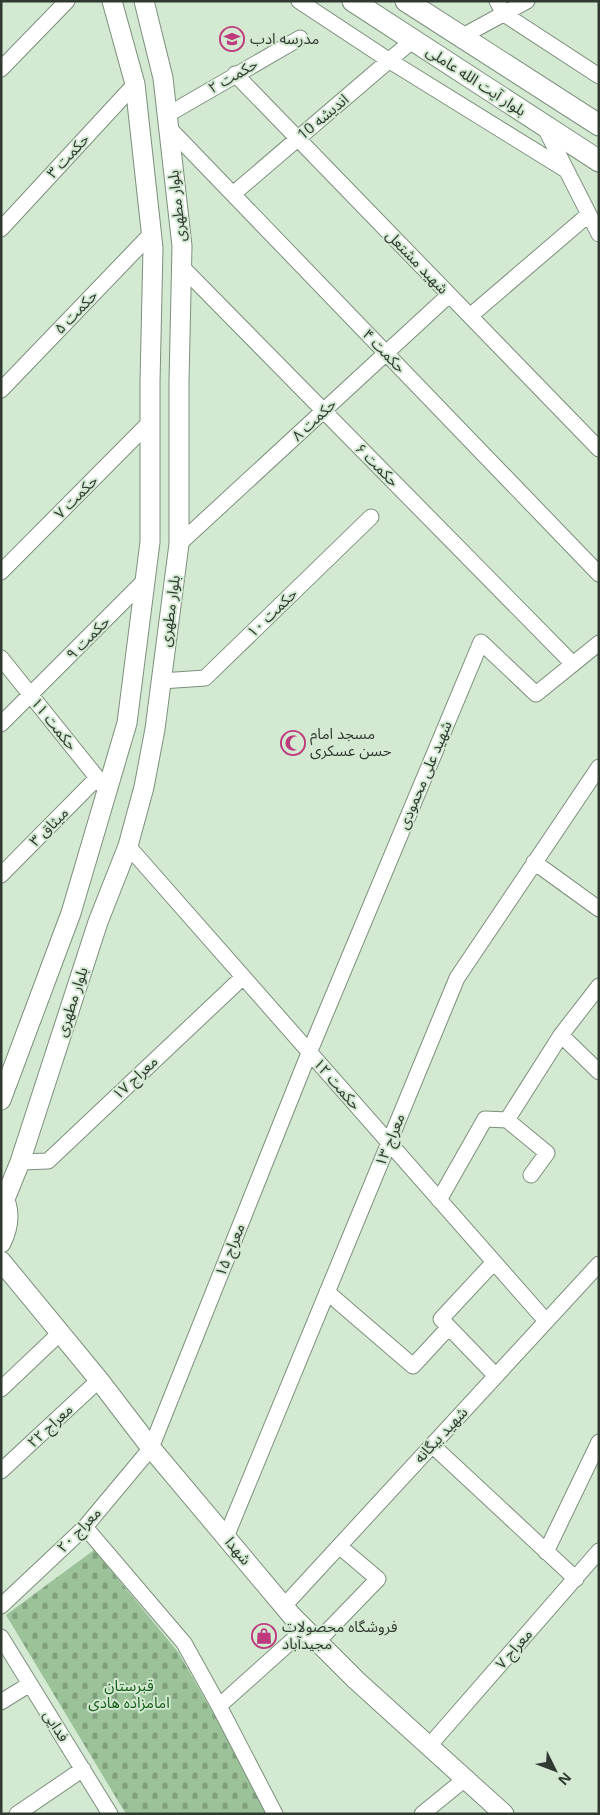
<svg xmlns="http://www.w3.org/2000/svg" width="600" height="1815" font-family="'Open Sans','Noto Sans Arabic',sans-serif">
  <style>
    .cemetery { fill: url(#cemetery-stones) }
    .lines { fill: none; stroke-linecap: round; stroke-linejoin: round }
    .minor-casing { stroke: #7c907b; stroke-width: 17 }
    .tertiary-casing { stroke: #7c907b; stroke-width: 21 }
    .secondary-casing { stroke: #7c907b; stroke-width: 23 }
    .minor { stroke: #fff; stroke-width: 15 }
    .tertiary { stroke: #fff; stroke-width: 19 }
    .secondary { stroke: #fff; stroke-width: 21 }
    .labels { text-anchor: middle; stroke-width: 4; stroke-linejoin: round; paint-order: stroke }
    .poi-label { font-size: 15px; fill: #313a31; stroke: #d3e9d2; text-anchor: start }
    .street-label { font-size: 15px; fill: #313a31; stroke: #d3e9d2 }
    .park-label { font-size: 15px; fill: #135d16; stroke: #d3e9d2 }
  </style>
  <defs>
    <pattern id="cemetery-stones" width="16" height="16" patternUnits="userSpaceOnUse" patternTransform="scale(1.25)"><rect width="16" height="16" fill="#9bc299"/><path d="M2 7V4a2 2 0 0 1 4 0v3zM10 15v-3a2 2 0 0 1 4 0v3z" fill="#7f9f7d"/></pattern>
  </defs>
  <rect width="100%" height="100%" fill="#d3e9d2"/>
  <!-- cemetery -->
  <path class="cemetery" d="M94 1550 178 1652 271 1814H126L6 1615Z"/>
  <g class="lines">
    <defs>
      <path id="minor" d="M299 1 390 61 566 170
        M497 1 504 14 599 76
        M461 37 527 1
        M1 69 67 1
        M235 74 599 449
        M167 115 300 38
        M544 126 599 234
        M169 128 599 574
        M233 194 413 40
        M1 229 135 84
        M181 266 573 664
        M470 316 588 215
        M1 390 151 234
        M179 544 449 295
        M1 572 150 422
        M1 658 107 790
        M161 681 205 678 371 517
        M1 724 145 580
        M128 846 546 1321
        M534 862 599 909
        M1 875 97 778
        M561 1035 599 1072
        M507 1120 547 1153 531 1175
        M20 1162 48 1161 243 977
        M439 1200 485 1119 507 1120 561 1035 599 986
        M494 1262 441 1319 496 1376
        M327 1292 413 1366 449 1327
        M1 1389 60 1333
        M432 1445 576 1579
        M1 1471 99 1380
        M85 1527 184 1643 219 1706 275 1814
        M226 1537 457 978 599 767
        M546 1552 599 1442
        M1 1606 85 1527 151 1448 309 1053 481 642 536 694 599 643
        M284 1606 599 1264
        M1 1637 110 1814
        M317 1642 378 1579 339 1546
        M1 1702 30 1684
        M219 1706 305 1629
        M429 1746 599 1551
        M17 1814 83 1769
        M422 1814 465 1779"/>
      <path id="tertiary" d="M1 1100 71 913 127 723 150 542V382L153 248 135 84 112 1
        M1 1192C11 1209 10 1225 1 1243
        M5 1199 20 1162 98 922 128 846 144 787 155 729 179 544V382L182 246 163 78 144 1
        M1 1261 99 1380 151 1448 292 1616 356 1680 504 1814"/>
      <path id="secondary" d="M353 1 599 161
        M406 1 599 125"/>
    </defs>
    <!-- minor casing -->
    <use href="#minor" class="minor-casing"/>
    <!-- tertiary casing -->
    <use href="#tertiary" class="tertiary-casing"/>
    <!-- secondary casing -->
    <use href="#secondary" class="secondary-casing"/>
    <!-- minor -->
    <use href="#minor" class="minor"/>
    <!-- tertiary -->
    <use href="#tertiary" class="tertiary"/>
    <!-- secondary -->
    <use href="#secondary" class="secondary"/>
  </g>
  <!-- icons -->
  <defs>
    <symbol id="school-ring" viewBox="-11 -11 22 22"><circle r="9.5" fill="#d3e9d2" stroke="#bf3a7d" stroke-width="1.5"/><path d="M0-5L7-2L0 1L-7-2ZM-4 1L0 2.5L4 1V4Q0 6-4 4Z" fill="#bf3a7d"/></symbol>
    <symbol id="mosque-ring" viewBox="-11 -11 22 22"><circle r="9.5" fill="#d3e9d2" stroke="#bf3a7d" stroke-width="1.5"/><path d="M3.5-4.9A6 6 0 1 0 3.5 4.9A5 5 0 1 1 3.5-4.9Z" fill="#bf3a7d"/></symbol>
    <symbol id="shop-ring" viewBox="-11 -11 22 22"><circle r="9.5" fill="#d3e9d2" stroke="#bf3a7d" stroke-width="1.5"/><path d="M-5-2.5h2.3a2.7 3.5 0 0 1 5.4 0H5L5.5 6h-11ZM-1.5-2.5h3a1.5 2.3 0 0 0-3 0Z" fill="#bf3a7d"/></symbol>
  </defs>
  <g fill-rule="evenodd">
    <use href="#school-ring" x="218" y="25" width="28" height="28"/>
    <use href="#mosque-ring" x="279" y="729" width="28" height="28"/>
    <use href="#shop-ring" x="250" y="1622" width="28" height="28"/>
  </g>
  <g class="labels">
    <!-- poi labels -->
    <g class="poi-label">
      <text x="250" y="44">مدرسه ادب</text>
      <text x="310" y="739">مسجد امام<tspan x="310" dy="17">حسن عسکری</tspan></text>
      <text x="282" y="1632">فروشگاه محصولات<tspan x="282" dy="17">مجیدآباد</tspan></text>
    </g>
    <!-- street labels -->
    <g class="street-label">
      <text transform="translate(233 76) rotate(-30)" y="5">حکمت ۲</text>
      <text transform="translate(476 81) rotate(33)" y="5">بلوار آیت‌ الله عاملی</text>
      <text transform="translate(323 117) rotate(-40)" y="5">اندیشه 10</text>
      <text transform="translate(68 156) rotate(-47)" y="5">حکمت ۳</text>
      <text transform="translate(177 206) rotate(-96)" y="5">بلوار مطهری</text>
      <text transform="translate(417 262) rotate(46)" y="5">شهید مشتعل</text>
      <text transform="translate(76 312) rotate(-46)" y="5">حکمت ۵</text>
      <text transform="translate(384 351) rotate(46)" y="5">حکمت ۴</text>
      <text transform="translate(314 420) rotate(-43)" y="5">حکمت ۸</text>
      <text transform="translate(377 465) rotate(45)" y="5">حکمت ۶</text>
      <text transform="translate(76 497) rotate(-45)" y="5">حکمت ۷</text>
      <text transform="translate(170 611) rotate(-82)" y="5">بلوار مطهری</text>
      <text transform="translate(272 613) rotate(-44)" y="5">حکمت ۱۰</text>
      <text transform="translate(88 638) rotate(-45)" y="5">حکمت ۹</text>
      <text transform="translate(54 724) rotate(51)" y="5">حکمت ۱۱</text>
      <text transform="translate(425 775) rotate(-67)" y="5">شهید علی محمودی</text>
      <text transform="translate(49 827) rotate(-45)" y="5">میثاق ۳</text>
      <text transform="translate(72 1002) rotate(-72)" y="5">بلوار مطهری</text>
      <text transform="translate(135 1078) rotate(-43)" y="5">معراج ۱۷</text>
      <text transform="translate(337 1084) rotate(49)" y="5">حکمت ۱۲</text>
      <text transform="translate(390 1140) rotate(-68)" y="5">معراج ۱۳</text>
      <text transform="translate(230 1250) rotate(-68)" y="5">معراج ۱۵</text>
      <text transform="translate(50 1426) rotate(-43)" y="5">معراج ۲۲</text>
      <text transform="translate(441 1435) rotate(-47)" y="5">شهید بیگانه</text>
      <text transform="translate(79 1530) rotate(-46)" y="5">معراج ۲۰</text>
      <text transform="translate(238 1551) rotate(50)" y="5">شهدا</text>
      <text transform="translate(514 1649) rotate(-49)" y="5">معراج ۷</text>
      <text transform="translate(56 1726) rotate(58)" y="5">فدایی</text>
    </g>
    <!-- park labels -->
    <g class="park-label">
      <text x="129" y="1691">قبرستان<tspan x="129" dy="17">امامزاده هادی</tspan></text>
    </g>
  </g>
  <!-- border -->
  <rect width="600" height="1815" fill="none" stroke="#313a31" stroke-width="5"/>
  <!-- north arrow -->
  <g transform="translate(555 1770) rotate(132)" stroke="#d3e9d2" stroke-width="4" paint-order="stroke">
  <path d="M0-4L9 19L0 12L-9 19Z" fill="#313a31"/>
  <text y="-8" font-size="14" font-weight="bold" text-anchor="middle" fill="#313a31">N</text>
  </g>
</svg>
